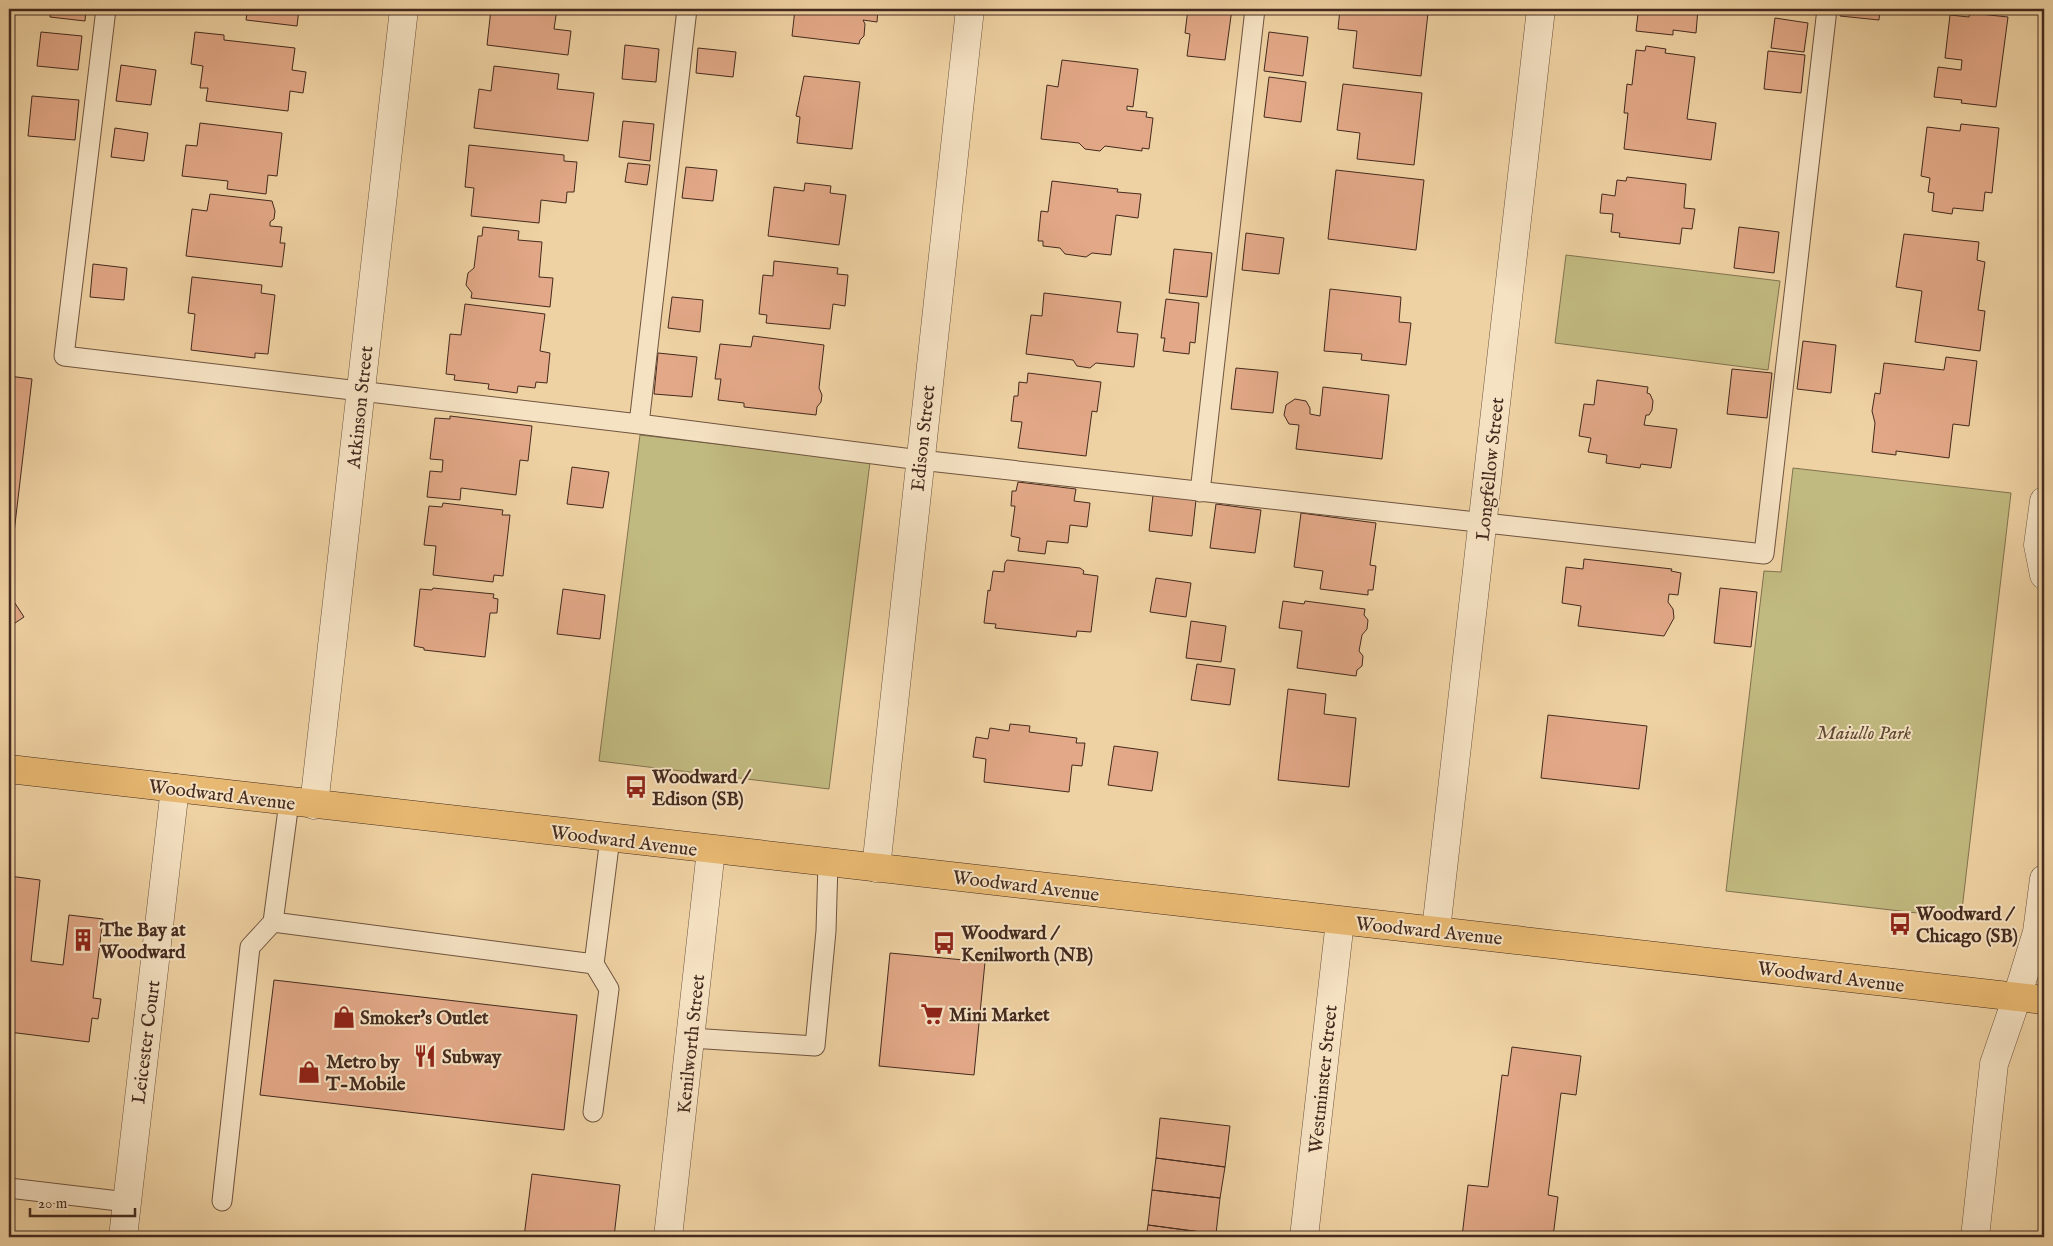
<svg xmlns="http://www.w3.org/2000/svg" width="2053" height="1246" font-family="'IM FELL English',serif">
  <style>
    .green { fill: #c1ba80; stroke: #82724f }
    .building { fill: #e2a887; stroke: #442a1e }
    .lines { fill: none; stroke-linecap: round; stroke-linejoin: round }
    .service-casing { stroke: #6f543f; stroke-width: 21 }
    .minor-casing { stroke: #6f543f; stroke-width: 29 }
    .tertiary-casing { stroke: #6f543f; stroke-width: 29 }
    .primary-casing { stroke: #442a1e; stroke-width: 29 }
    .service { stroke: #f5e2c3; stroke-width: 19 }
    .minor { stroke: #f5e2c3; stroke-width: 28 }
    .tertiary { stroke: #f5e2c3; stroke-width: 28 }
    .primary { stroke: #e8b972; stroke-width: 28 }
    .labels { text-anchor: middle; stroke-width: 4; stroke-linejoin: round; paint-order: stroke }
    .street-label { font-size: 19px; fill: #442a1e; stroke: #f5e2c3 }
    .park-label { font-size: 19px; font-style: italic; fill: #5d4732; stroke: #f5e2c3 }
    .poi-label { font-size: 19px; font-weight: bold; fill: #442a1e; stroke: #f5e2c3; text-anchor: start }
  </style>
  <rect width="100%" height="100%" fill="#efd2a3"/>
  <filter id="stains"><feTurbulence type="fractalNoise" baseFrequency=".004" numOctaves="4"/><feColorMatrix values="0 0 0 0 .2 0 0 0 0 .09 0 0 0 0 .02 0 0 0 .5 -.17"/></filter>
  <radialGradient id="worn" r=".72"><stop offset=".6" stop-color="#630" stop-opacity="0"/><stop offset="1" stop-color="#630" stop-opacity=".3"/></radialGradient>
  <!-- green -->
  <path class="green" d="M1566 255 1780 281 1768 370 1555 343Z
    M640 435 870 462 829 789 599 761Z
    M1793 468 2011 493 1961 918 1726 891 1764 571 1781 572Z"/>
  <!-- building -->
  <path class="building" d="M51 9H86L85 21 50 17Z
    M221 9H299L297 26 246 20 247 13Z
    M491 9H557L554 29 571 31 568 55 487 45Z
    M795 9H878L877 22 863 20 865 24 864 36 860 40 859 44 792 36Z
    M1188 9H1232L1225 60 1187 56 1190 34 1185 33Z
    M1340 9H1386L1428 13 1421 76 1353 68 1357 31 1338 29Z
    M1619 9H1698L1696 33 1673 30V35L1636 31 1638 14 1619 11Z
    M1841 9H1880L1879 20 1840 16Z
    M1970 13 2008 17 1996 107 1961 103 1962 100 1934 97 1938 67 1961 70 1962 60 1945 58 1950 15 1969 17Z
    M1775 18 1808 23 1804 52 1771 48Z
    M41 32 82 36 78 70 37 66Z
    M195 32 224 35V40L295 48 292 70 306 72 303 93 290 91 288 111 206 101 208 88H200L203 66 191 64Z
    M1269 32 1308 37 1303 76 1264 71Z
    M625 45 659 49 656 82 622 79Z
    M1646 46 1666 49 1665 53 1695 57 1687 119 1716 123 1711 160 1624 149 1628 113H1624L1627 84 1632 85 1636 50 1645 51Z
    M698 48 736 52 733 77 696 73Z
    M1768 51 1805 55 1801 93 1764 89Z
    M1062 60 1138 69 1133 107 1127 106V110L1147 112 1146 117 1153 118 1149 149 1142 148V151L1105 146 1100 151 1085 149 1079 143 1041 139 1047 85 1058 87Z
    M121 65 156 70 151 105 116 101Z
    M494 66 559 74 557 89 594 93 588 141 474 128 479 89 491 91Z
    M804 76 860 82 852 149 797 143 800 117 796 116Z
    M1269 77 1306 82 1301 122 1264 117Z
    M1343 84 1422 93 1414 165 1357 159 1360 133 1337 130Z
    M32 96 79 100 75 140 28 136Z
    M623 121 654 124 650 161 619 157Z
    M200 123 282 133 277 176 268 175 266 194 227 189 228 181 182 176 186 145 197 146Z
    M1961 124 1999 128 1992 193 1985 192 1983 211 1953 208 1952 214 1932 211 1934 193 1928 192 1930 178 1921 176 1927 127 1960 131Z
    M115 128 148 133 144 161 111 157Z
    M469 145 564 155V161L577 162 574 192H567L566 203 541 200 539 223 471 216 474 188 465 187Z
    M628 163 650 165 647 185 625 182Z
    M686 167 717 170 713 201 682 198Z
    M1336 170 1424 180 1416 250 1328 239Z
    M1627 177 1686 184 1684 208 1695 209 1692 229 1682 228 1680 244 1619 237 1620 233 1611 232 1613 214 1600 213 1602 194 1615 196 1617 180 1626 181Z
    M1052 181 1118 189 1117 192 1141 194 1138 218 1116 215 1111 255 1092 253 1086 257 1065 254 1060 248 1043 246V241H1038L1041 211 1048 212Z
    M805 183 831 186 830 193 846 195 839 245 768 236 774 187 804 191Z
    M210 194 272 201 275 211 274 219 270 222V226L282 227 280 243H285L282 267 186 256 192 209 207 211Z
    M483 227 519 231 518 240 542 242 539 277 553 278 550 307 471 298 472 293 466 285 468 273 474 268 478 236H482Z
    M1739 227 1779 232 1774 273 1734 268Z
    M1246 233 1284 238 1279 274 1242 270Z
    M1904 234 1979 242 1977 260 1985 262 1978 310 1985 311 1980 351 1915 342 1922 291 1896 287Z
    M1174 249 1212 253 1207 297 1169 293Z
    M774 261 838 268 837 274 848 275 845 306 833 304 830 329 766 323 767 315 759 314 763 275 773 276Z
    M93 264 127 268 124 300 90 297Z
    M192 277 262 285 261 293 275 295 268 354 255 353V358L191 350 195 314 188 313Z
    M1330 289 1401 297 1399 322 1411 323 1406 365 1361 360 1362 354 1324 351Z
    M1044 293 1121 302 1117 332 1138 334 1134 367 1096 363 1090 368 1077 366 1073 360 1026 354 1031 315 1042 316Z
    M672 297 703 300 700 332 668 328Z
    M1166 299 1199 303 1195 343 1190 342 1189 354 1163 351 1165 338H1161Z
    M465 304 545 314 540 351 550 353 547 383 536 382 535 388 518 386 517 393 488 389 489 384 454 380 455 375 446 374 450 334 461 335Z
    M753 336 824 345 819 388 822 395 821 402 817 407 816 415 744 407V403L718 400 721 379H715L720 344 751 347Z
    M1803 341 1836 345 1831 393 1797 389Z
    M658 353 697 357 692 397 654 394Z
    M1946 357 1977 361 1969 426 1953 424 1949 458 1896 451V455L1872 452 1875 423 1872 411 1875 393 1880 394 1884 363 1944 370Z
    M1236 368 1278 372 1273 413 1231 409Z
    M1732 369 1772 373 1767 418 1727 414Z
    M1028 373 1101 382 1097 412 1092 411 1086 456 1018 448 1022 422 1011 421 1014 396H1018L1019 382 1027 383Z
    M9 376 32 379 10 567H9Z
    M1597 380 1648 387 1647 393 1650 394 1653 401 1652 410 1649 415H1646L1644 425 1677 429 1671 468 1641 464 1640 468 1606 463 1607 455 1588 452 1591 438 1579 436 1584 404 1594 405Z
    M1323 387 1389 395 1382 459 1296 449 1299 425 1289 424 1284 415 1286 405 1295 399 1306 401 1310 408V414L1320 416Z
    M450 416 532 426 528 461 520 460 516 495 461 488 460 500 427 497 430 471 442 472 443 460 430 459 435 418 450 419Z
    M572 467 609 472 603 508 567 504Z
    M1018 482 1076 489 1074 501 1090 503 1087 527 1070 525 1068 543 1047 541 1045 554 1018 551 1020 538 1011 536 1015 506H1011L1012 491H1016Z
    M1153 495 1196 500 1192 536 1149 531Z
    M443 503 503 510 502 515H510L503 576 494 575 493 582 433 575 436 546 424 545 429 506 442 507Z
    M1216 504 1261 510 1255 553 1210 548Z
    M1301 513 1376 523 1370 565 1376 566 1373 590H1368V595L1320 589 1323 571 1294 567Z
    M1584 559 1672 569 1671 571 1681 573 1678 595 1669 594 1668 602 1673 609 1674 618 1664 636 1578 626 1581 606 1562 603 1566 567 1583 569Z
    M1007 560 1080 568 1084 571 1083 574 1098 576 1091 632 1077 631 1076 637 995 628 996 624 984 623 988 590 990 591 993 571 1004 572 1005 563Z
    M1156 578 1191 583 1186 617 1150 612Z
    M433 588 494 594 493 598 498 599 497 613H490L485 657 424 650V648L414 646 420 589 432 590Z
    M1720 588 1757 592 1751 647 1714 643Z
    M563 589 605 595 600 639 557 634Z
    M9 594 24 617 9 627Z
    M1283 601 1304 604 1305 601 1365 609 1364 615 1368 620 1367 629 1362 635 1359 651 1363 656 1362 666 1357 670 1356 676 1297 668 1302 631 1279 628Z
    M1191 621 1226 626 1221 662 1186 658Z
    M1197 664 1235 669 1230 705 1191 700Z
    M1288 689 1326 694 1324 714 1356 718 1349 787 1278 780Z
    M1548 715 1647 726 1639 789 1541 778Z
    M1010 724 1030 726 1029 732 1077 738 1076 743H1085L1082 766 1072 765 1069 792 984 782 986 759 973 757 976 737 988 739 990 728 1009 731Z
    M1114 746 1158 752 1152 791 1108 785Z
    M9 876 40 880 31 961 63 965 69 915 103 919 93 998 101 999 98 1019 92 1018 89 1042 9 1032Z
    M890 953 985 962 974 1075 879 1066Z
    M274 980 577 1015 564 1130 260 1095Z
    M1512 1047 1581 1056 1576 1095 1561 1093 1548 1195 1558 1197 1553 1237H1462L1468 1185 1488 1187 1502 1075 1508 1076Z
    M1160 1118 1230 1126 1225 1167 1156 1158Z
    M1156 1158 1225 1167 1220 1198 1152 1190Z
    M532 1174 620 1185 614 1237H524Z
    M1152 1190 1220 1198 1216 1234 1148 1225Z
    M1148 1225 1216 1234 1215 1237H1146Z"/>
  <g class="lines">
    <defs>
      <path id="service" d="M106 9 64 356 639 424 920 460 1764 554 1827 9
        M639 424 687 9
        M1200 492 1255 9
        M289 802 273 922 594 964 610 838
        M691 1038 815 1046 826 931 828 863
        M593 1112 609 989 594 964
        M9 1188 127 1202
        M222 1201 250 947 273 922"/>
      <path id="minor" d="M314 805 404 9
        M876 868 970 9
        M1436 930 1541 9
        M123 1237 175 788
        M668 1237 711 850
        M1304 1237 1340 921
        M1975 1237 1994 1064 2017 997"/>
      <path id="tertiary" d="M2044 501 2038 545 2044 575
        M2017 997 2037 932 2044 879"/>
      <path id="primary" d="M9 769 2044 1000"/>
    </defs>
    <!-- service casing -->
    <use href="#service" class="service-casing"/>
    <!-- minor casing -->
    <use href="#minor" class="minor-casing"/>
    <!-- tertiary casing -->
    <use href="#tertiary" class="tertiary-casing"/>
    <!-- primary casing -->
    <use href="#primary" class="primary-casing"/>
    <!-- service -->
    <use href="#service" class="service"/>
    <!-- minor -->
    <use href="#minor" class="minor"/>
    <!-- tertiary -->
    <use href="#tertiary" class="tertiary"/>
    <!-- primary -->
    <use href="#primary" class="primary"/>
  </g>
  <!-- icons -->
  <defs>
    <symbol id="bus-bare" viewBox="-9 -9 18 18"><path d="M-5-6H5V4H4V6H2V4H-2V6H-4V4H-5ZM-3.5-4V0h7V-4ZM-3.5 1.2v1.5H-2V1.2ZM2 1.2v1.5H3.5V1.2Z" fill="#8f2418" stroke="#f5e2c3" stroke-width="2.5" paint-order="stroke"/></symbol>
    <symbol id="building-bare" viewBox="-9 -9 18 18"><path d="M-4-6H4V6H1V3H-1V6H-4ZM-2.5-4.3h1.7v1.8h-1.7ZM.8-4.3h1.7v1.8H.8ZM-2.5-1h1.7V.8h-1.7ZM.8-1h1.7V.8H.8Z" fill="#8f2418" stroke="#f5e2c3" stroke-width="2.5" paint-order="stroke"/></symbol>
    <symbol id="supermarket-bare" viewBox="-9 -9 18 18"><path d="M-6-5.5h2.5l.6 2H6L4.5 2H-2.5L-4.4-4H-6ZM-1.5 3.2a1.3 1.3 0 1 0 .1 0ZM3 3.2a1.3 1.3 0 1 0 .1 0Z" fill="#8f2418" stroke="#f5e2c3" stroke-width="2.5" paint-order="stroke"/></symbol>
    <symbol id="shop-bare" viewBox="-9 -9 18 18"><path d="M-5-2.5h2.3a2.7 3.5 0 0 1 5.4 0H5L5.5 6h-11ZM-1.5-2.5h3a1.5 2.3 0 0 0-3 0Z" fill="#8f2418" stroke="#f5e2c3" stroke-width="2.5" paint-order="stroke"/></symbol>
    <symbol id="restaurant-bare" viewBox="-9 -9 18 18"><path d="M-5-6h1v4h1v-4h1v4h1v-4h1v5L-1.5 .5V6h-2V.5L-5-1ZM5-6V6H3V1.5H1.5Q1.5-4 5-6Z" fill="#8f2418" stroke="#f5e2c3" stroke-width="2.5" paint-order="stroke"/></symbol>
  </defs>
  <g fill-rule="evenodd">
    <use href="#bus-bare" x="620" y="771" width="32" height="32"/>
    <use href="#bus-bare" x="1884" y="908" width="32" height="32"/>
    <use href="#building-bare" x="67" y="924" width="32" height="32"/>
    <use href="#bus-bare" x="928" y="927" width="32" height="32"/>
    <use href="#supermarket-bare" x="916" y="998" width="32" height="32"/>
    <use href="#shop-bare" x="328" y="1001" width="32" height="32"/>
    <use href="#restaurant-bare" x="409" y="1040" width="32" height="32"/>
    <use href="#shop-bare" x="293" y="1056" width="32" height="32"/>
  </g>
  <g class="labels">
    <!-- street labels -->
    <g class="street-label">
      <text transform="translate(359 407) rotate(-84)" y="7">Atkinson Street</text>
      <text transform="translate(922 438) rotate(-84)" y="7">Edison Street</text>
      <text transform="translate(1489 469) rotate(-84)" y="7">Longfellow Street</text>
      <text transform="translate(222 794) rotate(7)" y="7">Woodward Avenue</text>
      <text transform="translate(624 840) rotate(7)" y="7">Woodward Avenue</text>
      <text transform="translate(1026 885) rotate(7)" y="7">Woodward Avenue</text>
      <text transform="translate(1429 930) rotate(6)" y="7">Woodward Avenue</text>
      <text transform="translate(1831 976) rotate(7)" y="7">Woodward Avenue</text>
      <text transform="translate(145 1042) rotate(-83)" y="7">Leicester Court</text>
      <text transform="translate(690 1044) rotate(-84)" y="7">Kenilworth Street</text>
      <text transform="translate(1322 1079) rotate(-84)" y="7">Westminster Street</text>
    </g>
    <!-- park labels -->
    <g class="park-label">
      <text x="1864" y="739">Maiullo Park</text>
    </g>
    <!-- poi labels -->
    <g class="poi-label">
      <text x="652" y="783">Woodward /<tspan x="652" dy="22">Edison (SB)</tspan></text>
      <text x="1916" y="920">Woodward /<tspan x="1916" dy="22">Chicago (SB)</tspan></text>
      <text x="100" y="936">The Bay at<tspan x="100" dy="22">Woodward</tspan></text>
      <text x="961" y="939">Woodward /<tspan x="961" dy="22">Kenilworth (NB)</tspan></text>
      <text x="949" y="1021">Mini Market</text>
      <text x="360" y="1024">Smoker's Outlet</text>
      <text x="442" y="1063">Subway</text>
      <text x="326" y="1068">Metro by<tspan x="326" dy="22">T-Mobile</tspan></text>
    </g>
  </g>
  <!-- margin -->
  <rect width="2053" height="1246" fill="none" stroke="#efd2a3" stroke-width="30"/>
  <rect x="10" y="10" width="2033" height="1226" fill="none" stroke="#442a1e" stroke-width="2.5"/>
  <rect x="15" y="15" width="2023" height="1216" fill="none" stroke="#442a1e"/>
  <!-- scale -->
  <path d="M30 1208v8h105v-8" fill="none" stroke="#442a1e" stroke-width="2.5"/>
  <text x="38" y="1208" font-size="15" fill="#442a1e" stroke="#f5e2c3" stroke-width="4" paint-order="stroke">20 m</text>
  <rect width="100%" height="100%" filter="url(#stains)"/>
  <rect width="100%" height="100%" fill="url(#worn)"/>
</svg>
